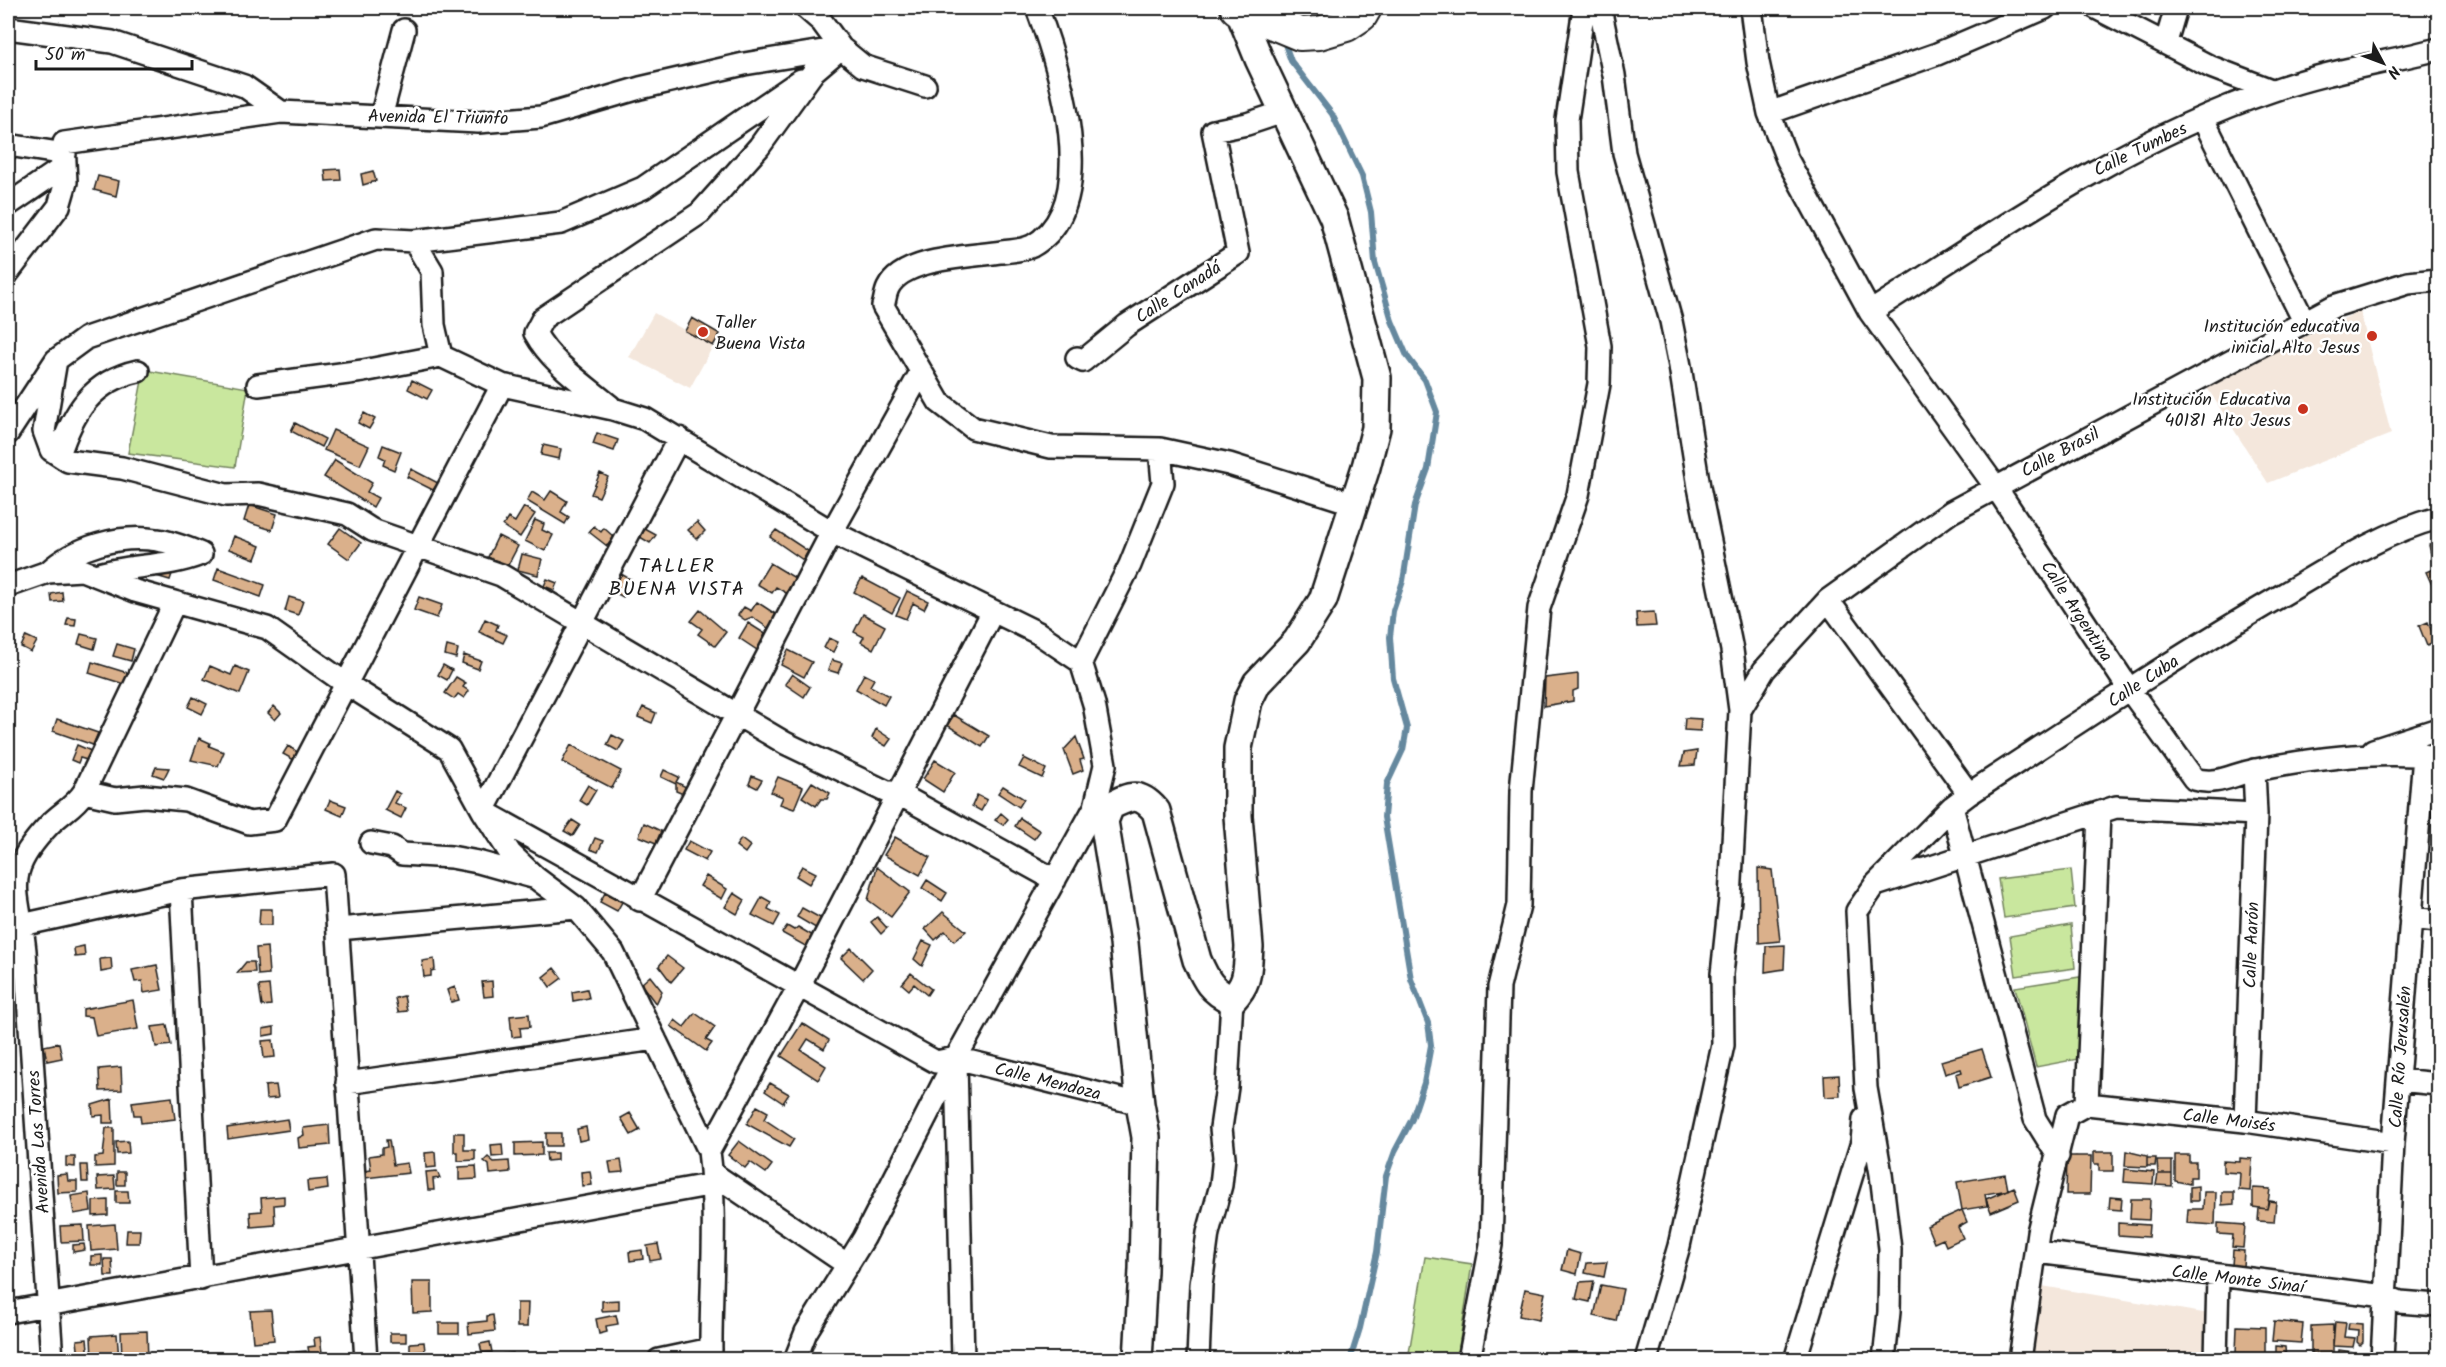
<svg xmlns="http://www.w3.org/2000/svg" width="2446" height="1367" font-family="Kalam,sans-serif">
  <style>
    .built { fill: #f4e7dc }
    .green { fill: #c9e79e; stroke: #72825d; stroke-width: 1.5 }
    .lines { fill: none; stroke-linecap: round; stroke-linejoin: round }
    .stream { stroke: #65889e; stroke-width: 6 }
    .building { fill: #dab08b; stroke: #1c1c1c; stroke-width: 1.5 }
    .minor-casing { stroke: #1c1c1c; stroke-width: 26 }
    .tertiary-casing { stroke: #1c1c1c; stroke-width: 32 }
    .secondary-casing { stroke: #1c1c1c; stroke-width: 36 }
    .minor { stroke: #fff; stroke-width: 21 }
    .tertiary { stroke: #fff; stroke-width: 27 }
    .secondary { stroke: #fff; stroke-width: 32 }
    .poi-dot { fill: #c8321e; stroke: #fff; stroke-width: 2 }
    .labels { text-anchor: middle; stroke-width: 5; stroke-linejoin: round; paint-order: stroke }
    .street-label { font-size: 18px; fill: #1c1c1c; stroke: #fff }
    .poi-label { font-size: 18px; fill: #1c1c1c; stroke: #fff; text-anchor: end }
    .neighbourhood-label { font-size: 20px; letter-spacing: 1.5px; fill: #1c1c1c; stroke: #fff }
  </style>
  <rect width="100%" height="100%" fill="#fff"/>
  <filter id="ink" filterUnits="userSpaceOnUse"><feTurbulence type="fractalNoise" baseFrequency=".0167" numOctaves="2"/><feDisplacementMap in="SourceGraphic" scale="12" xChannelSelector="R" yChannelSelector="G"/><feConvolveMatrix kernelMatrix="1 2 1 2 8 2 1 2 1" color-interpolation-filters="sRGB"/></filter>
  <g filter="url(#ink)">
    <!-- built -->
    <path class="built" d="M2360 311 2391 434 2268 483 2204 383Z
      M654 313 713 346 690 388 629 357Z
      M2042 1286 2209 1314 2208 1359 2031 1360Z"/>
    <!-- green -->
    <path class="green" d="M1286 8H1342C1322 17 1308 15 1286 10Z
      M144 370 248 388 235 467 128 453Z
      M2071 870 2075 908 2004 918 1998 879Z
      M2071 925 2075 968 2016 976 2010 936Z
      M2080 977 2078 1059 2036 1067 2015 987Z
      M1425 1257 1472 1264 1457 1359H1408Z"/>
    <g class="lines">
      <!-- stream -->
      <path class="stream" d="M1282 36 1291 61 1332 114 1362 176 1371 212 1375 262 1392 321 1407 356 1425 380 1437 412 1428 469 1415 505 1403 581 1393 611 1390 637 1393 678 1407 728 1403 750 1387 784 1384 817 1411 979 1428 1023 1431 1045 1424 1083 1412 1119 1395 1151 1386 1176 1377 1252 1360 1328 1350 1360"/>
    </g>
    <!-- building -->
    <path class="building" d="M340 169 341 180 326 181 325 170Z
      M373 171 376 181 363 185 361 174Z
      M98 176 119 181 116 196 94 190Z
      M692 318 720 334 713 346 685 331Z
      M412 380 432 390 427 399 408 389Z
      M364 413 375 419 369 429 358 423Z
      M295 423 325 439 321 447 291 431Z
      M333 430 369 446 360 465 324 450Z
      M597 433 618 440 614 451 593 444Z
      M383 445 401 452 394 470 383 465 385 459 379 456Z
      M543 445 561 449 559 459 541 455Z
      M335 460 372 483 367 492 378 498 373 507 324 477Z
      M411 469 438 483 433 490 407 477Z
      M600 473 608 477 599 497 591 494Z
      M551 491 567 501 561 512 569 517 565 524 527 501 532 492 545 500Z
      M249 505 277 514 272 530 244 521Z
      M524 507 535 514 520 537 503 526 508 518 515 522Z
      M535 520 544 524 542 530 553 535 545 551 525 541Z
      M697 522 705 531 697 539 688 530Z
      M594 526 601 532 604 528 614 537 607 546 589 532Z
      M340 528 361 543 349 559 328 544Z
      M645 529 656 535 650 543 640 537Z
      M776 530 808 551 803 560 770 537Z
      M234 536 260 546 255 559 229 549Z
      M498 536 518 546 507 567 488 557Z
      M2438 543V598L2426 572 2434 569 2429 545Z
      M522 554 542 559 538 575 518 570Z
      M770 563 795 578 786 593 776 587 772 593 757 584Z
      M161 568 173 571 170 580 156 576Z
      M218 568 265 585 261 597 214 580Z
      M621 574 632 580 623 597 612 591Z
      M862 578 900 598 892 613 854 592Z
      M547 579 557 583 554 590 544 586Z
      M907 591 928 601 924 609 913 603 906 619 896 615Z
      M62 592 63 601 52 602 51 594Z
      M289 597 303 601 298 615 285 611Z
      M419 597 442 605 437 618 414 610Z
      M757 602 777 615 768 628 752 617 745 620 738 615 744 607 751 611Z
      M700 610 726 632 715 646 698 634 702 629 691 621Z
      M1654 612 1656 626 1637 627 1636 613Z
      M863 614 885 626 873 649 861 642 864 637 854 632Z
      M68 618 76 619 75 626 66 625Z
      M485 619 498 625 496 630 507 635 503 643 479 632Z
      M2428 622 2436 642 2427 646 2419 626Z
      M748 623 767 635 757 650 739 638Z
      M81 634 97 638 94 649 78 644Z
      M26 636 37 641 31 652 21 647Z
      M829 638 838 642 833 652 824 648Z
      M117 644 134 649 131 661 113 656Z
      M447 646 458 649 456 658 445 655Z
      M788 650 812 662 804 677 781 665Z
      M464 655 481 661 478 669 462 663Z
      M832 660 842 663 838 673 828 670Z
      M92 662 128 673 124 684 89 673Z
      M443 665 452 670 447 680 438 675Z
      M210 666 231 675 235 666 249 672 240 694 204 679Z
      M792 674 810 687 804 697 785 684Z
      M864 674 874 679 870 686 889 696 884 705 856 689Z
      M1578 674V689L1573 691V701L1544 706 1545 678Z
      M456 677 466 683 463 687 469 691 464 698 458 694 454 699 445 693Z
      M193 697 207 704 202 714 188 707Z
      M274 706 281 713 275 720 268 713Z
      M643 707 656 713 652 723 638 717Z
      M954 715 989 736 982 747 947 725Z
      M1685 718 1701 719 1700 731 1684 730Z
      M57 719 98 733 93 745 53 731Z
      M876 729 891 739 886 746 872 738Z
      M612 735 624 741 618 751 607 745Z
      M1076 737 1084 759 1080 760 1083 770 1073 774 1064 750Z
      M199 738 210 743 209 746 224 752 218 766 191 760Z
      M77 745 91 751 87 760 80 758 78 763 71 760Z
      M571 745 621 771 612 788 562 762Z
      M288 746 299 753 294 760 283 754Z
      M1697 751 1695 765 1681 766 1684 753Z
      M1024 758 1046 769 1042 778 1019 767Z
      M935 760 955 772 943 792 923 779Z
      M156 767 169 768 164 778 153 774Z
      M664 770 679 777 676 782 686 787 683 794 676 791V784L661 777Z
      M752 776 762 780 757 788 749 784Z
      M778 777 803 787 794 809 780 804 783 797 771 792Z
      M812 782 830 793 827 799H821L816 806 802 797Z
      M588 785 596 790 587 805 579 800Z
      M1003 786 1024 799 1019 807 998 793Z
      M395 791 400 794 395 803 406 808 401 818 385 810Z
      M977 795 987 800 981 811 972 806Z
      M330 800 346 806 342 816 326 809Z
      M1001 813 1008 819 1003 825 995 820Z
      M1020 818 1040 831 1034 839 1015 826Z
      M572 820 580 825 573 836 564 831Z
      M644 823 661 831 656 843 639 836Z
      M895 837 930 857 920 875 884 855Z
      M595 838 603 841 598 852 590 849Z
      M741 839 750 846 745 853 736 846Z
      M689 841 710 852 705 861 684 850Z
      M802 866 816 873 809 884 796 876Z
      M877 867 910 892 891 917 868 900Z
      M1758 868 1772 870 1780 941 1759 943Z
      M706 876 727 889 722 899 700 886Z
      M927 880 947 893 942 901 922 888Z
      M605 893 622 902 617 911 600 902Z
      M734 893 745 900 737 914 725 907Z
      M762 897 771 902 768 909 780 915 774 926 752 915Z
      M802 908 824 920 819 930 797 917Z
      M260 909H272V925H259Z
      M943 912 966 931 954 941 945 931 935 940 925 929Z
      M877 917 887 928 881 934 871 922Z
      M787 926 794 930 798 927 815 937 809 948 782 933Z
      M923 941 932 945 922 966 914 959Z
      M1785 945 1784 969 1765 972 1766 946Z
      M84 946 85 956 75 957 74 948Z
      M267 947 269 974 258 975 256 948Z
      M851 948 872 969 863 979 841 958Z
      M667 956 683 968 671 982 659 966Z
      M111 958 112 970 101 972 100 959Z
      M434 959 435 970 431 971V976L424 977 422 961Z
      M246 962H254L255 972 237 973Z
      M157 965 162 990 144 993 142 981 135 982 132 970Z
      M554 968 562 978 550 987 543 977Z
      M911 973 931 989 927 995 914 984 909 990 902 984Z
      M650 976 662 991 656 1004 641 984Z
      M492 981 493 996 484 997 482 982Z
      M269 985 271 1005 262 1006 259 986Z
      M455 987 459 1000 451 1002 447 990Z
      M587 989 589 998 573 1001 572 992Z
      M404 996 407 1011 398 1012 395 998Z
      M133 1000 138 1029 96 1036 92 1017 83 1016V1009Z
      M695 1013 715 1027 706 1040 712 1043 706 1051 671 1026 675 1020 684 1027Z
      M529 1014 530 1027 520 1028 521 1036 512 1037 510 1016Z
      M802 1023 829 1040 824 1049 808 1039 801 1050 826 1066 818 1080 781 1056Z
      M167 1025 171 1045 156 1047 152 1027Z
      M274 1027V1034L263 1036V1029Z
      M273 1040 275 1057 264 1058 262 1041Z
      M59 1043 62 1058 47 1061 44 1046Z
      M1982 1049 1991 1077 1959 1087 1956 1074 1962 1072 1961 1069 1945 1074 1941 1061Z
      M121 1067 122 1090 100 1091 99 1069Z
      M1839 1075 1840 1096 1825 1097 1824 1076Z
      M770 1083 789 1094 783 1103 765 1091Z
      M276 1085 278 1098 266 1099 265 1086Z
      M172 1097 175 1119 141 1123 140 1115H134L132 1102Z
      M112 1099 113 1123H103V1115L93 1116 92 1105Z
      M757 1106 768 1112 764 1119 794 1139 789 1147 747 1124Z
      M630 1113 640 1130 631 1135 621 1118Z
      M287 1119 289 1130 228 1139 227 1128Z
      M329 1125 330 1145 299 1148 298 1138 304 1135 303 1128Z
      M586 1127 588 1139 579 1141 577 1129Z
      M106 1128H114V1166L95 1167V1157L103 1156Z
      M454 1133H464V1150H475V1160L458 1161V1152H454Z
      M546 1133H561V1146H546Z
      M386 1140H389L393 1165 407 1163 409 1173 365 1178 364 1171 371 1170 369 1156 382 1154V1148L387 1147Z
      M128 1141 129 1153 117 1154 116 1142Z
      M739 1141 772 1165 766 1173 750 1162 745 1168 728 1155Z
      M542 1142V1155L515 1156V1143Z
      M502 1144 503 1156 492 1157 491 1145Z
      M2126 1151 2147 1156V1167L2125 1166Z
      M435 1152 436 1167 426 1168 425 1153Z
      M2094 1152H2113V1171H2099V1164H2094Z
      M546 1153H557V1160L547 1161Z
      M2175 1155H2189V1162H2196V1177H2190V1184L2175 1181Z
      M2067 1156H2091L2090 1194H2066Z
      M66 1157H75V1167L66 1166Z
      M488 1157 494 1162 509 1161 510 1172 490 1174 489 1165 484 1161Z
      M2147 1158H2156L2155 1166H2147Z
      M2240 1158 2252 1159 2250 1191 2239 1190 2240 1173 2223 1172V1161L2240 1162Z
      M621 1160 623 1172 611 1173 609 1162Z
      M2157 1161H2172V1174H2158Z
      M81 1165H87L88 1182H82Z
      M476 1166 477 1179 459 1180V1167Z
      M2125 1169 2154 1172 2153 1184 2124 1182Z
      M437 1171 440 1178 433 1179 434 1190H428L426 1172Z
      M590 1171 592 1185 582 1186 581 1172Z
      M117 1172H125V1185H117Z
      M67 1174 68 1181H77V1192L58 1193 57 1175Z
      M2005 1174 2008 1190 1985 1194 1987 1206 1962 1210 1957 1182Z
      M2158 1174H2172V1186L2156 1185Z
      M114 1176 115 1189 98 1190 97 1177Z
      M327 1179 328 1189 308 1192 307 1181Z
      M2198 1186V1201H2190V1187Z
      M2014 1187 2019 1200 1991 1212 1986 1199Z
      M2253 1188 2270 1189 2267 1209 2253 1207Z
      M116 1191H128L129 1203H116Z
      M2204 1192H2216L2215 1225 2187 1223 2188 1209H2203Z
      M2222 1192H2234V1204L2222 1205Z
      M89 1193 91 1211 74 1214 71 1196Z
      M284 1196V1204L274 1205 275 1225 251 1227 250 1212 262 1211 261 1198Z
      M2110 1197 2122 1198 2121 1210 2109 1209Z
      M2131 1199H2150L2149 1220 2130 1219Z
      M108 1200V1215L93 1216V1201Z
      M2269 1201 2276 1202 2274 1222 2258 1221 2259 1208 2267 1209Z
      M1962 1210 1967 1222 1958 1227 1963 1238 1946 1246 1943 1239 1934 1243 1927 1226Z
      M2118 1223 2149 1225 2148 1237 2118 1235Z
      M2218 1223 2245 1225 2243 1248 2232 1247 2233 1235 2218 1234Z
      M115 1224 117 1249 91 1251 89 1226Z
      M83 1225 84 1241 61 1242 60 1226Z
      M127 1230H140L139 1243H126Z
      M84 1244 85 1250 73 1252V1245Z
      M658 1244 661 1259 650 1261 647 1246Z
      M642 1250 643 1259 630 1261 629 1252Z
      M1567 1250 1581 1254 1577 1274 1562 1270Z
      M2233 1250 2244 1251 2243 1267 2232 1266Z
      M102 1255V1265H91V1256Z
      M104 1259H112L113 1276H105Z
      M1607 1262 1604 1277 1585 1273 1587 1263Z
      M1594 1281 1590 1302 1576 1299 1580 1282Z
      M412 1282H432V1312L413 1313Z
      M1601 1285 1623 1289 1616 1321 1594 1316Z
      M1525 1289 1545 1293 1539 1320 1519 1316Z
      M619 1300V1310L602 1311V1301Z
      M517 1303H528L527 1327H517Z
      M271 1310 274 1340 253 1342 250 1311Z
      M493 1315 495 1331 469 1334 468 1323 487 1321V1316Z
      M616 1315 618 1324 606 1326 607 1332 599 1334 596 1319Z
      M2274 1321 2303 1324 2301 1343 2272 1341Z
      M2335 1322 2346 1323 2344 1337 2355 1338 2353 1347 2333 1346Z
      M439 1323H459V1334H439Z
      M2349 1323 2363 1324V1342L2360 1345 2357 1342 2358 1330 2348 1329Z
      M2333 1325V1354H2311V1326Z
      M2237 1326 2265 1327V1354L2236 1353Z
      M147 1331 148 1360H122L121 1332Z
      M390 1333H406V1342H390Z
      M117 1334 119 1360H92L91 1336Z
      M320 1337 323 1360H310L308 1347 315 1346 314 1338Z
      M87 1339 89 1358 79 1359 77 1340Z
      M424 1342 425 1351 410 1352V1343Z
      M490 1342 492 1352 482 1353 480 1344Z
      M2276 1346 2285 1347 2286 1360H2276Z
      M2339 1350 2352 1352 2351 1360H2338Z
      M306 1351 307 1360H297L296 1352Z
      M513 1353V1360H503V1354Z"/>
    <g class="lines">
      <defs>
        <path id="minor" d="M1037 8C1059 67 1104 206 1032 246 1024 250 1011 251 1001 252 971 257 903 257 888 288 885 294 885 301 883 306L939 402 973 428 1051 447 1160 449 1229 464 1352 503
          M1600 8 1614 75 1624 153 1671 321 1680 366 1699 487 1732 650 1740 710 1730 899 1722 974 1723 1045 1679 1246 1646 1360
          M1751 8 1758 62 1769 113 1787 159 1870 312 1995 486 2129 689 2194 779C2219 786 2232 774 2256 770 2315 758 2378 750 2438 757
          M2096 8 2211 67 2271 90
          M8 28 112 42 244 86 281 112
          M2166 42 2176 8
          M1769 113 1937 54 2045 8
          M381 117 404 30
          M2203 119 2304 321
          M8 145 65 154
          M8 205 65 166
          M414 241 561 223 643 188 801 80
          M8 273 59 206 66 182 64 143 281 112 478 122 541 117 640 88 744 64 841 48 863 66 925 86
          M1870 312C1999 230 2125 140 2271 91 2325 72 2383 63 2438 49
          M1077 358 1083 361 1127 325 1238 253 1213 131 1247 124 1283 112
          M56 360 44 431 51 450 68 461 122 468 226 495 258 494 347 514 372 530 501 575 785 743 885 791 897 793 1055 880
          M258 385 363 371 441 356 502 385 613 409 645 419 832 532 1038 633 1081 662 1094 704 1105 765 1095 807 956 1058 864 1238 806 1332 795 1360
          M610 406C584 384 552 364 535 333L543 318 700 213 759 147 814 71 841 48 822 22 806 8
          M8 433 56 360 86 338 376 239 414 241 432 271 434 325 441 356
          M679 438 483 811 936 1062 956 1058 1140 1104
          M59 455C73 412 92 381 138 371
          M48 572C75 547 120 534 157 540 172 542 187 548 201 554
          M95 575C130 564 167 568 201 554
          M8 586 48 572 82 570 135 591 267 628 345 683 449 749 483 811 510 853 536 878 576 908 613 952 709 1151C718 1221 710 1289 711 1360
          M1828 600 1969 794
          M1081 662 1130 565 1163 483 1160 449
          M1740 710 1764 670 1828 600 1951 512 2334 306 2408 283 2438 280
          M2373 750 2438 729
          M84 792 115 799 145 796 186 800 249 823 275 820 502 385
          M1952 807 2035 1119 2058 1156
          M371 843 392 847 402 854 451 857 478 862 536 878
          M1879 884 2116 807 2256 814
          M181 890 201 1279
          M640 900 832 532 921 372
          M2410 918 2438 921
          M8 928 181 890 334 874 366 1360
          M338 929 576 908
          M956 1062 963 1360
          M2399 1080 2438 1084
          M347 1083 655 1039
          M2087 1104 2099 813
          M2245 1121 2256 814 2254 770
          M709 1151 799 986 993 611
          M712 1173 848 1265
          M2037 1252 2385 1296 2400 1302 2438 1305
          M8 1312 714 1184
          M52 1360 25 951C19 888 0 876 50 824 62 812 75 806 84 792L174 604
          M659 1360 711 1349
          M1198 1360 1201 1285 1208 1233 1221 1185 1224 1157 1221 1128 1227 1087 1232 1000
          M1469 1360 1491 1245 1499 987 1519 905 1521 791 1539 608 1578 495 1599 384 1600 346 1568 172 1567 120 1584 8
          M1795 1360 1862 1142 1864 1119
          M1884 1360 1889 1312 1890 1249 1881 1174 1866 1088 1857 911 1875 885 1952 807 1969 794C2073 726 2177 656 2284 594 2333 565 2384 532 2438 518
          M2020 1360 2038 1232 2067 1115 2087 1104 2245 1121 2393 1143
          M2216 1360 2218 1277
          M2382 1360 2393 1143 2424 755"/>
        <path id="tertiary" d="M1138 1360 1143 1270 1146 1137 1140 1104 1124 943 1104 821 1110 806C1130 796 1139 791 1156 811L1197 960C1206 980 1211 991 1232 1000 1249 982 1247 972 1249 947L1238 816V748L1248 701 1257 683 1297 641 1323 600 1366 467 1376 428 1377 378 1334 218 1259 59 1239 10"/>
        <path id="secondary" d="M1237 8 1300 34 1319 33 1346 25 1361 15 1365 8"/>
      </defs>
      <!-- minor casing -->
      <use href="#minor" class="minor-casing"/>
      <!-- tertiary casing -->
      <use href="#tertiary" class="tertiary-casing"/>
      <!-- secondary casing -->
      <use href="#secondary" class="secondary-casing"/>
      <!-- minor -->
      <use href="#minor" class="minor"/>
      <!-- tertiary -->
      <use href="#tertiary" class="tertiary"/>
      <!-- secondary -->
      <use href="#secondary" class="secondary"/>
    </g>
  </g>
  <!-- markers -->
  <g class="poi-dot">
    <circle cx="703" cy="332" r="6"/>
    <circle cx="2372" cy="336" r="6"/>
    <circle cx="2303" cy="409" r="6"/>
  </g>
  <g class="labels">
    <!-- street labels -->
    <g class="street-label">
      <text transform="translate(438 117) rotate(1)" y="6">Avenida El Triunfo</text>
      <text transform="translate(2140 149) rotate(-26)" y="6">Calle Tumbes</text>
      <text transform="translate(1178 292) rotate(-33)" y="6">Calle Canadá</text>
      <text transform="translate(2060 452) rotate(-28)" y="6">Calle Brasil</text>
      <text transform="translate(2077 611) rotate(57)" y="6">Calle Argentina</text>
      <text transform="translate(2143 681) rotate(-33)" y="6">Calle Cuba</text>
      <text transform="translate(2251 945) rotate(-88)" y="6">Calle Aarón</text>
      <text transform="translate(2400 1057) rotate(-86)" y="6">Calle Río Jerusalén</text>
      <text transform="translate(1048 1081) rotate(14)" y="6">Calle Mendoza</text>
      <text transform="translate(2229 1120) rotate(7)" y="6">Calle Moisés</text>
      <text transform="translate(38 1142) rotate(-94)" y="6">Avenida Las Torres</text>
      <text transform="translate(2238 1279) rotate(7)" y="6">Calle Monte Sinaí</text>
    </g>
    <!-- poi labels -->
    <g class="poi-label">
      <text x="715" y="328" text-anchor="start">Taller<tspan x="715" dy="21">Buena Vista</tspan></text>
      <text x="2360" y="332">Institución educativa<tspan x="2360" dy="21">inicial Alto Jesus</tspan></text>
      <text x="2291" y="405">Institución Educativa<tspan x="2291" dy="21">40181 Alto Jesus</tspan></text>
    </g>
    <!-- neighbourhood labels -->
    <g class="neighbourhood-label">
      <text x="677" y="572">TALLER<tspan x="677" dy="23">BUENA VISTA</tspan></text>
    </g>
  </g>
  <!-- margin -->
  <rect width="2446" height="1367" fill="none" stroke="#fff" stroke-width="30"/>
  <rect x="15" y="15" width="2416" height="1337" fill="none" stroke="#1c1c1c" stroke-width="2" filter="url(#ink)"/>
  <!-- north arrow -->
  <g transform="translate(2383 63) rotate(131)" stroke="#ffffff" stroke-width="4.5" paint-order="stroke">
  <path d="M0-4.5L10 22L0 15L-10 22Z" fill="#1c1c1c"/>
  <text y="-9" font-size="16" font-weight="bold" text-anchor="middle" fill="#1c1c1c">N</text>
  </g>
  <!-- scale -->
  <path d="M36 60v9h156v-9" fill="none" stroke="#1c1c1c" stroke-width="3"/>
  <text x="45" y="60" font-size="18" fill="#1c1c1c" stroke="#ffffff" stroke-width="4.5" paint-order="stroke">50 m</text>
</svg>
